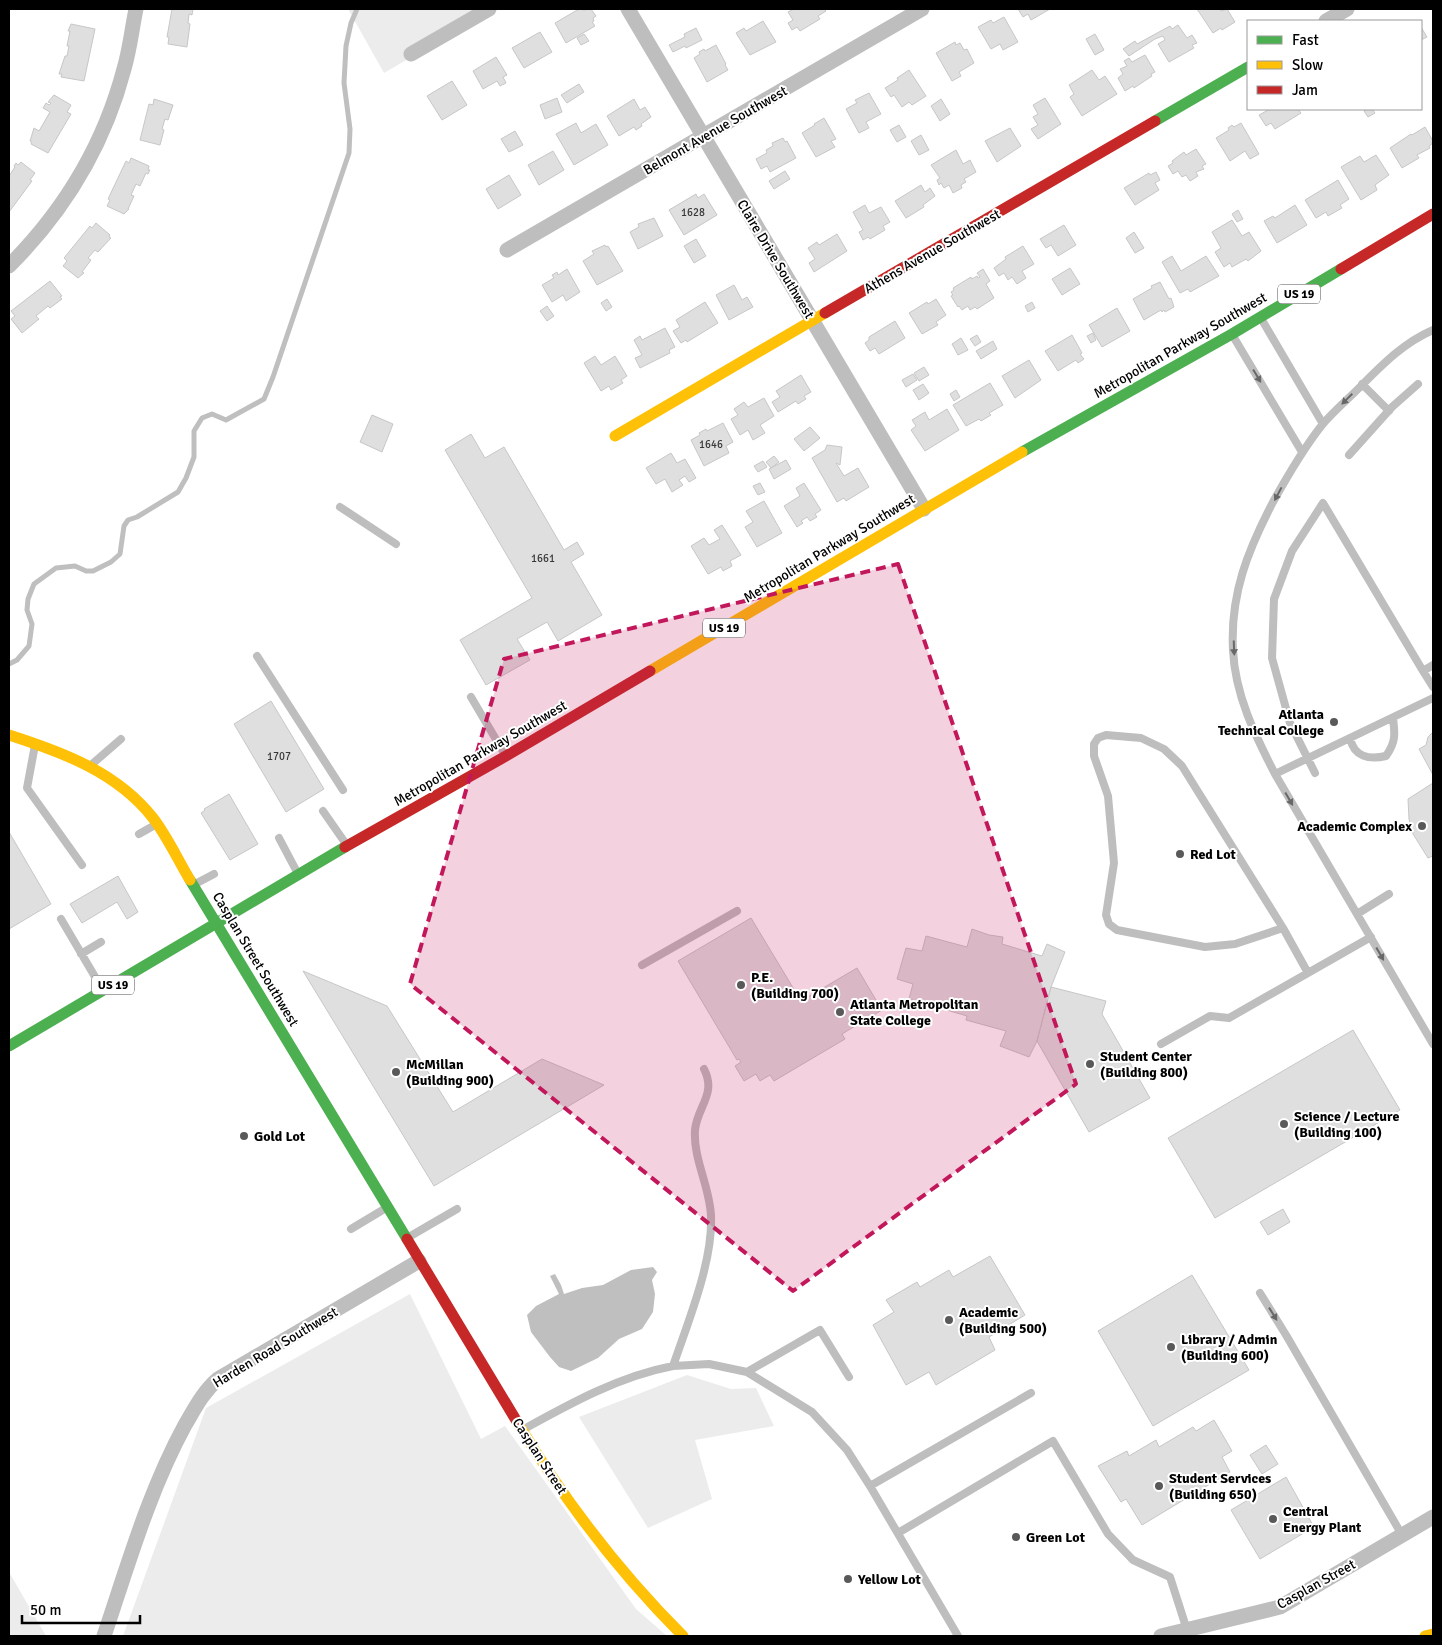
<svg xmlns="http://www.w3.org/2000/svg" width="1442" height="1645" font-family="Signika,sans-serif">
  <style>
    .green { fill: #ececec }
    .water { fill: #bfbfbf }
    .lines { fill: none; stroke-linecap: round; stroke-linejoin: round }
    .stream { stroke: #bfbfbf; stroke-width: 5 }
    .building { fill: #dfdfdf; stroke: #c7c7c7 }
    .lane { stroke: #bebebe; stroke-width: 8 }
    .street { stroke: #bebebe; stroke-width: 15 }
    .fast { stroke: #4caf50; stroke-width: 11 }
    .slow { stroke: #ffc107; stroke-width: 11 }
    .jam { stroke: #c62828; stroke-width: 11 }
    .oneway { fill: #686868 }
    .marked { fill: #c2185b; fill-opacity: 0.2; stroke: #c2185b; stroke-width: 4; stroke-dasharray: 10 6; stroke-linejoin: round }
    .poi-dot { fill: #595959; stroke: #fff; stroke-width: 2 }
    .labels { text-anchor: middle; stroke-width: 4; stroke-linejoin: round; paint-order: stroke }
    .number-label { font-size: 11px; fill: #383838 }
    .shield { fill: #fff; stroke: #4c4c4c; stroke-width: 1 }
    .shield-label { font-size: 12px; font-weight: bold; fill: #000 }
    .street-label { font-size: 14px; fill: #000; stroke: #fff }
    .poi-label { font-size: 14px; font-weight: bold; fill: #000; stroke: #fff; text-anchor: start }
  </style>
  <rect width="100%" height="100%" fill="#fff"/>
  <!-- green -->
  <path class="green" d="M348 9H494L384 73Z
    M410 1294 481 1439 505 1426 636 1609 667 1636H123L206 1408Z
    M687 1375 731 1389 756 1388 774 1426 695 1440 712 1499 648 1528 579 1417Z
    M9 1572 46 1636H9Z"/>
  <!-- water -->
  <path class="water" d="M653 1267 657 1272 652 1280 655 1294 653 1312 642 1329 619 1339 598 1358 571 1371 559 1367 550 1357 531 1332 527 1315 536 1306 559 1294 550 1276 555 1274 561 1285 564 1294 582 1288 603 1285 631 1270Z"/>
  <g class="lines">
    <!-- stream -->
    <path class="stream" d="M9 664 17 660 29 646 32 624 27 610 28 599 34 584 56 568 75 566 86 571H93L111 562 120 554 124 526 128 520 137 517 178 492 186 478 194 457V431L202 418 212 414 226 420 264 399 273 377 349 153 350 129 344 83 346 46 351 23 357 9"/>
  </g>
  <!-- building -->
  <path class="building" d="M172 9H193L192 15 189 14 188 23 190 24 187 47 168 44 169 37H167Z
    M579 9 584 10 591 9 596 16 593 18 594 21 592 22 595 26 566 43 555 23Z
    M794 9H824L826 11 818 16 820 19 800 31 797 27 792 30 788 23 793 20 788 12Z
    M1018 9H1050L1031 20 1028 14 1023 17Z
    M1197 9H1220L1221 11 1227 9 1235 22 1222 30 1221 28 1213 33Z
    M1004 17 1018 42 1003 50 1000 44 991 49 978 27 991 20 993 23Z
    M763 21 776 42 750 55 736 33 744 28 746 31Z
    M71 24 95 29 84 81 61 77 62 74H59L65 56H67L69 46H67L70 31H68Z
    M1178 25 1187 38 1192 35 1197 43 1192 45 1194 48 1169 62 1158 44 1165 40 1163 36 1155 39 1129 56 1123 49 1135 41 1137 44 1170 26 1172 29Z
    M1421 27 1427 37 1421 40Z
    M696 28 702 40 686 48 685 46 673 52 669 45 685 37 684 34Z
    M540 32 552 52 524 68 512 48Z
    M584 34 589 41 581 45 577 38Z
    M1095 34 1104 50 1095 55 1086 39Z
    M955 42 956 45 960 43 964 50 967 49 974 63 959 72 961 76 952 81 936 53Z
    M716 45 726 64 725 65 728 70 707 82 694 58 700 54 699 52 704 49 705 51Z
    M1145 55 1155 72 1151 74 1152 76 1134 88 1133 86 1125 91 1118 78 1123 74 1120 69 1127 66 1124 61 1129 58 1132 62Z
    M496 57 507 75 503 77 506 83 500 86 497 81 483 89 473 71Z
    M909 70 926 96 912 105 909 102 902 107 894 95 891 97 885 88 898 80 897 78Z
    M1092 70 1099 80 1105 76 1117 94 1082 116 1070 97 1074 94 1069 85Z
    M452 81 467 105 442 120 427 96Z
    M579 84 584 92 567 103 561 95Z
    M869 93 881 114 866 122 869 128 859 133 846 109 857 103 855 100Z
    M54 95 71 105 67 112 71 114 48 153 31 144 32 142 30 141 34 128 39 131 50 112 43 108 46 103 49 105 51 103 48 102Z
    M557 98 562 112 545 119 540 105Z
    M1045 98 1061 124 1038 139 1031 129 1038 125 1033 117 1038 114 1033 105Z
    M154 99 173 105 168 120 165 119 162 129 164 130 160 145 140 140 149 104 153 105Z
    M634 99 640 110 645 107 651 117 641 124 642 126 636 130 634 127 619 136 607 116Z
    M941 99 950 114 940 121 931 106Z
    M1270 109H1298L1301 113 1275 129 1271 123 1266 126 1259 115Z
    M1368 109H1372L1375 113 1368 117 1364 111Z
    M824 118 836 139 831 141 835 147 816 157 802 133 815 125 814 124Z
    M576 123 581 133 596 124 608 145 574 165 556 134Z
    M1241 123 1259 154 1250 159 1245 151 1230 161 1216 138 1229 130 1228 128 1232 125 1234 127Z
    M899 125 906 137 897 142 890 130Z
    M1425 127 1433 141V143L1429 146 1430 148 1417 155 1419 158 1402 168 1390 148 1411 134 1412 135Z
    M1010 128 1021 146 997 162 985 141Z
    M515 131 523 145 509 152 501 139Z
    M921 135 929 150 919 155 911 141Z
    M783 138 785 142 787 141 796 158 770 172 767 166 761 169 756 159 767 153 766 150 773 146 772 143Z
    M1196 149 1206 164 1202 166 1204 169 1196 172 1198 176 1190 181 1186 175 1182 177 1178 171 1173 174 1168 166 1173 163 1172 161 1184 152 1186 155Z
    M956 150 963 164 970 160 976 172 964 179 966 182 961 185 962 188 953 193 949 185 944 188 941 183 939 185 937 180 940 178 931 165Z
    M553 151 564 170 539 185 528 165Z
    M1376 155 1389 175 1375 185 1377 190 1361 200 1341 167 1360 156 1364 162Z
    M131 158 149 166 148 170H150L148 174 146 173 140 186 136 184 131 195 134 196 128 209H129L124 214 107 206 110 200 108 199 126 161 129 163Z
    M21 162 35 173 30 180 32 181 9 212V176L15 167 14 166 16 163 18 165Z
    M785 171 790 179 774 189 769 181Z
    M1156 172 1160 180 1155 183 1159 190 1135 205 1124 188 1149 173 1150 175Z
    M509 175 521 195 498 209 486 189Z
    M1338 180 1349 199 1340 205 1342 208 1328 216 1326 212 1316 218 1305 200Z
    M921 185 925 192 930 188 935 196 923 205 924 207 906 218 895 201Z
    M696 194 698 198 704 194 717 215 684 235 669 210Z
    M865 205 869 213 881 207 890 222 883 226 885 230 870 239 868 237 863 240 859 232 863 230 853 212Z
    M1295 205 1307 225 1277 243 1264 221 1273 216 1275 218Z
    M1238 210 1243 219 1237 222 1232 214Z
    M654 218 663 236 638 249 630 232 639 227 638 224Z
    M1232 220 1242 236 1249 232 1261 251 1248 261 1246 259 1232 267 1230 263 1224 267 1215 252 1221 248 1212 232Z
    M96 223 110 235 109 237 111 238 98 252 95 250 88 258 91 260 82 272 84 273 78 278 63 266 67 261 64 258 90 226 92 228Z
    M1064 225 1076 245 1058 256 1051 245 1046 248 1040 239Z
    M1134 232 1144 248 1135 253 1126 238Z
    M837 234 847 251 814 272 809 263 815 259 808 248 817 242 819 245Z
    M696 239 706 256 694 263 684 246Z
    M605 245 606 247 608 246 623 271 597 285 583 261 594 254 592 251Z
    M1023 246 1034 264 1022 271 1026 278 1017 284 1012 277 1008 280 1004 273 999 276 994 268 1006 259 1005 257Z
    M1172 256 1181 271 1206 256 1219 276 1190 292 1188 289 1180 293 1162 262Z
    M1070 268 1080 284 1062 295 1052 279Z
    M567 269 580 292 566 301 563 295 552 302 542 285 554 278 552 275 557 272 558 275Z
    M983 269 990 281 986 284 994 298 977 309 975 307 970 310 968 306 962 310 959 306 958 307 951 296 953 295 951 292 954 290 953 288 971 277 972 279 977 276 978 278 980 277 977 273Z
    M50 281 62 296 60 297 62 299 50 308 48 306 36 316 39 319 22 333 11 319 15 316 11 311Z
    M1160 282 1169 299 1171 298 1174 307 1165 312 1164 310 1162 312 1161 310 1144 320 1133 299 1152 288 1151 286Z
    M734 285 742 300 747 297 753 307 729 320 716 295Z
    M607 299 612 307 606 311 601 303Z
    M936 299 946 315 936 322 938 325 922 334 909 313 927 302 928 304Z
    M705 302 718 323 687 342 686 340 681 343 673 331 680 327 676 320Z
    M1032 302 1035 308 1028 312 1025 306Z
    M547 306 554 316 547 321 540 311Z
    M1117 308 1130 331 1102 347 1089 325Z
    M895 321 905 338 879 354 875 348 870 351 865 343 869 340V337Z
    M665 328 675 347 669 350 670 353 640 368 635 358 642 355 634 340 640 336 642 340Z
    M1093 333 1096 340 1091 343 1087 336Z
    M977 335 981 342 975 346 970 339Z
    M1072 335 1082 353 1080 354 1084 359 1078 363 1076 360 1058 371 1045 351Z
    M961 338 968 350 958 355 952 344Z
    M993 341 997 349 981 359 976 351Z
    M595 356 601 365 615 356 627 376 621 380 623 383 611 390 609 386 601 391 584 363Z
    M1029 360 1041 380 1015 398 1002 376Z
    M924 367 929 375 919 381 914 373Z
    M913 374 917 380 906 387 902 380Z
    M801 375 811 392 804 396 806 399 798 404 796 401 778 412 772 402 780 397 776 391Z
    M990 383 1003 405 989 413 991 415 981 421 979 419 966 426 953 405Z
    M923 384 929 393 919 400 913 390Z
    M956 390 960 397 954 401 950 394Z
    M764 398 774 416 760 425 765 433 753 440 748 430 740 435 731 419 738 415 734 409 744 402 748 407Z
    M947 409 959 430 925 451 911 430 916 426 912 420 925 412 929 420Z
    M372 415 393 424 382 452 360 442Z
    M723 423 733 442 726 446 729 453 704 466 691 440 700 435 699 433 706 429 707 431Z
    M810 427 820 438 804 451 794 439Z
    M471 434 485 458 504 447 564 550 577 542 584 554 571 562 602 615 558 641 547 622 517 639 530 660 486 685 460 640 532 598 445 450Z
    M827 445 842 447 840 465 836 463 844 476 858 468 869 487 846 501 844 498 837 502 812 458 825 450Z
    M671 453 677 463 685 459 696 478 689 482 685 476 679 480 683 485 672 492 665 479 656 484 646 468Z
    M774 456 779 462 771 468 766 462Z
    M786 460 791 469 774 479 769 469Z
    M763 461 767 467 758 472 754 466Z
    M760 483 765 492 758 495 753 486Z
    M804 483 821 510 815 514 817 517 810 521 807 517 801 521 803 523 797 527 784 506 800 496 796 488Z
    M764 501 782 533 757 547 745 527 753 522 746 511Z
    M722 525 741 555 730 561 732 566 723 571 721 567 708 574 691 546 704 538 709 545 720 539 714 530Z
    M271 701 324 789 286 812 234 724Z
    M1433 732V775L1419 749 1426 745 1428 737Z
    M1433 783V856L1428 858 1413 834 1409 819 1408 799Z
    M229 794 258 844 230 860 201 813 205 810 204 809Z
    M9 832 51 904 9 929Z
    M118 876 138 912 127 919 117 902 82 923 70 904Z
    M751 918 801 1001 857 968 882 1010 842 1034 845 1039 774 1081 770 1075 760 1081 756 1074 744 1081 735 1066 741 1062 739 1059 737 1060 678 961Z
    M972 929 989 935 1003 937 1002 944 1042 956 1047 944 1065 952 1051 987 1037 1041 1029 1057 1000 1046 1006 1031 966 1020 967 1016 909 999 913 984 897 979 906 948 922 951 926 936 967 947Z
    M303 971 387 1006 453 1112 542 1059 604 1085 434 1186Z
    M1051 987 1106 1001 1102 1014 1150 1098 1089 1132 1037 1041Z
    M1353 1030 1400 1110 1215 1218 1168 1138Z
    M1283 1209 1290 1222 1268 1235 1260 1222Z
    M990 1256 1025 1315 989 1337 995 1350 936 1385 929 1372 906 1385 873 1325 894 1312 886 1300 917 1282 920 1287 949 1270 953 1277Z
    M1192 1275 1249 1370 1153 1426 1098 1331Z
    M1214 1420 1232 1451 1222 1457 1230 1472 1142 1525 1126 1499 1121 1502 1098 1466 1127 1451 1129 1456 1156 1440 1159 1447 1193 1427 1196 1431Z
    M1266 1445 1278 1464 1262 1474 1250 1455Z
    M1286 1477 1314 1527 1260 1559 1231 1510Z"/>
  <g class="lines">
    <!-- lane -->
    <path class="lane" d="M1262 320 1323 424
      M1433 330C1403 343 1382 365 1359 388 1347 400 1333 412 1322 425 1303 449 1288 475 1273 502 1248 550 1230 594 1233 650 1235 695 1255 735 1275 774L1433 1044
      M1233 336 1302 452
      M1362 384 1389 411
      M1349 455 1392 407 1418 384
      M340 507 396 544
      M257 656 343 790
      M1433 665 1423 671 1433 687
      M471 697 504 753
      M1350 738C1354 757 1369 760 1386 756 1396 742 1395 734 1393 718
      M35 745 27 788 82 865
      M91 765 121 739
      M1315 773 1290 723 1272 658 1274 599 1292 551 1323 503 1423 671
      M1275 774 1433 698
      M323 811 346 844
      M139 834 155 825
      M279 838 297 872
      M195 884 214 874
      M1357 914 1389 894
      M61 919 101 987
      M1283 928 1235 944 1205 947 1117 930 1109 924 1106 915 1114 863 1108 796 1094 756V744L1098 738 1106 735 1141 738 1164 749 1182 766 1283 928 1308 973
      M81 954 101 942
      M642 965 737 911
      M1161 1044 1210 1016 1229 1018 1371 937
      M351 1229 386 1208
      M407 1238 457 1209
      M1260 1293 1286 1335 1402 1535
      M673 1366 709 1364 747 1372 820 1330 849 1377
      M747 1372 812 1412 847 1450 870 1486
      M524 1429C571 1403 620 1376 673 1366 688 1322 713 1262 711 1216 710 1187 693 1159 695 1130 697 1107 717 1094 704 1069
      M898 1533 1053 1441 1108 1534 1133 1560 1170 1577 1187 1630
      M958 1636 870 1486 1031 1393"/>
    <!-- street -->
    <path class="street" d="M628 9 924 509
      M1326 21 1347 9
      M411 54 489 9
      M507 250 922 9
      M9 266C64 211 104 145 124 69 130 49 132 28 136 9
      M104 1636C128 1565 149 1491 185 1425 195 1408 203 1392 218 1379L419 1261
      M1161 1636 1280 1607 1433 1517"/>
    <!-- fast -->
    <path class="fast" d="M1155 121 1248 67
      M1022 452 1232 334 1341 269
      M190 880 407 1239
      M9 1046 345 847"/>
    <!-- slow -->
    <path class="slow" d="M615 436 825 313
      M650 671 1022 452
      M9 735C62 752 117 772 153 818 167 836 178 860 190 880
      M519 1425C565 1501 620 1573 683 1636
      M1425 1636 1433 1634"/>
    <!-- jam -->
    <path class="jam" d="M1341 269 1433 214
      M825 313 1155 121
      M345 847 506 756 650 671
      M407 1239 519 1425"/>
  </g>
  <!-- one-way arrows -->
  <defs><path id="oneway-solid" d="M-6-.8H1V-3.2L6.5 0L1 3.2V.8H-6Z" transform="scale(1.25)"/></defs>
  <g class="oneway">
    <use href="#oneway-solid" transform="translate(1257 376) rotate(59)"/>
    <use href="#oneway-solid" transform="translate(1347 399) rotate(135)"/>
    <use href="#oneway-solid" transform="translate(1278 494) rotate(118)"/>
    <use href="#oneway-solid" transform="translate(1234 648) rotate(88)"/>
    <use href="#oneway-solid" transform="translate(1289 799) rotate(60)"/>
    <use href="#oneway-solid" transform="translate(1380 954) rotate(60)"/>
    <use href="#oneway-solid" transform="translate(1273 1314) rotate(58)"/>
  </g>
  <!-- marked area -->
  <path class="marked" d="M898 564 1076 1084 793 1291 410 984 504 659Z"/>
  <!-- markers -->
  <g class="poi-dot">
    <circle cx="1334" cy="722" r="5"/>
    <circle cx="1422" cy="826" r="5"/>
    <circle cx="1180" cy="854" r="5"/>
    <circle cx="741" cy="985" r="5"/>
    <circle cx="840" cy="1012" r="5"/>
    <circle cx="1090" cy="1064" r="5"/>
    <circle cx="396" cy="1072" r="5"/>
    <circle cx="1284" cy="1124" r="5"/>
    <circle cx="244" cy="1136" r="5"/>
    <circle cx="949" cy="1320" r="5"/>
    <circle cx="1171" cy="1347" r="5"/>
    <circle cx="1159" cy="1486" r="5"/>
    <circle cx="1273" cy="1519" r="5"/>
    <circle cx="1016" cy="1537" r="5"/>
    <circle cx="848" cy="1579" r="5"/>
  </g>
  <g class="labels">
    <!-- number labels -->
    <g class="number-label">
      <text x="693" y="216">1628</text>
      <text x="711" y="448">1646</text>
      <text x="543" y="562">1661</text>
      <text x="279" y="760">1707</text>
    </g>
    <!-- shield labels -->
    <g class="shield">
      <rect x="1278" y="284.5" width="42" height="19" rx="4"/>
      <rect x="703" y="618.5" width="42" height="19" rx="4"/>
      <rect x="92" y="975.5" width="42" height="19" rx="4"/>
    </g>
    <g class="shield-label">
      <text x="1299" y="298">US 19</text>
      <text x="724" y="632">US 19</text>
      <text x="113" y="989">US 19</text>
    </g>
    <!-- street labels -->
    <g class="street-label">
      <text transform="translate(715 130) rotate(-30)" y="5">Belmont Avenue Southwest</text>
      <text transform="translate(932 251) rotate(-30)" y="5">Athens Avenue Southwest</text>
      <text transform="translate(776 259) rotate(59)" y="5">Claire Drive Southwest</text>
      <text transform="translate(1180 345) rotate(-30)" y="5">Metropolitan Parkway Southwest</text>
      <text transform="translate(829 548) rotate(-31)" y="5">Metropolitan Parkway Southwest</text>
      <text transform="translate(480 753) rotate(-30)" y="5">Metropolitan Parkway Southwest</text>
      <text transform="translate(256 959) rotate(59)" y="5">Casplan Street Southwest</text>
      <text transform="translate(275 1347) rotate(-31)" y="5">Harden Road Southwest</text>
      <text transform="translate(540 1456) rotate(57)" y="5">Casplan Street</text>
      <text transform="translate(1316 1584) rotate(-29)" y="5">Casplan Street</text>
    </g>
    <!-- poi labels -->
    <g class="poi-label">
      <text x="1324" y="719" text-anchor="end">Atlanta<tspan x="1324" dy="16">Technical College</tspan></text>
      <text x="1412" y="831" text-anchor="end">Academic Complex</text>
      <text x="1190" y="859">Red Lot</text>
      <text x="751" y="982">P.E.<tspan x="751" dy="16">(Building 700)</tspan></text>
      <text x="850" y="1009">Atlanta Metropolitan<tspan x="850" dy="16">State College</tspan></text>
      <text x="1100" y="1061">Student Center<tspan x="1100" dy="16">(Building 800)</tspan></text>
      <text x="406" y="1069">McMillan<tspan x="406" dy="16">(Building 900)</tspan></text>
      <text x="1294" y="1121">Science / Lecture<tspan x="1294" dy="16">(Building 100)</tspan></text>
      <text x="254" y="1141">Gold Lot</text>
      <text x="959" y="1317">Academic<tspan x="959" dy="16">(Building 500)</tspan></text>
      <text x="1181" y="1344">Library / Admin<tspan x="1181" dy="16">(Building 600)</tspan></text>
      <text x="1169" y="1483">Student Services<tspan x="1169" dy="16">(Building 650)</tspan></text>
      <text x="1283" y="1516">Central<tspan x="1283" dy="16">Energy Plant</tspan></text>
      <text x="1026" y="1542">Green Lot</text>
      <text x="858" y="1584">Yellow Lot</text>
    </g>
  </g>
  <!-- border -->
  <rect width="1442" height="1645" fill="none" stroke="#000000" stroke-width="20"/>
  <!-- legend -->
  <rect x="1247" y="20" width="175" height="90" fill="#ffffff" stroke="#999999"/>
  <rect x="1257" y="36" width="25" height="8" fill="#4caf50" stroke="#999999"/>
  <text x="1292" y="45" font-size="15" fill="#000000">Fast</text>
  <rect x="1257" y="61" width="25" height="8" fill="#ffc107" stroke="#999999"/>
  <text x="1292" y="70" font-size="15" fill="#000000">Slow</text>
  <rect x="1257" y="86" width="25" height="8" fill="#c62828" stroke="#999999"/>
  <text x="1292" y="95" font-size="15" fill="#000000">Jam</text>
  <!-- scale -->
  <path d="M22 1615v8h118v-8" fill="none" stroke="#000000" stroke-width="2.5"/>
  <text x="30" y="1615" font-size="15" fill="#000000" stroke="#ffffff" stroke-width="4" paint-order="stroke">50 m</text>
</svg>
